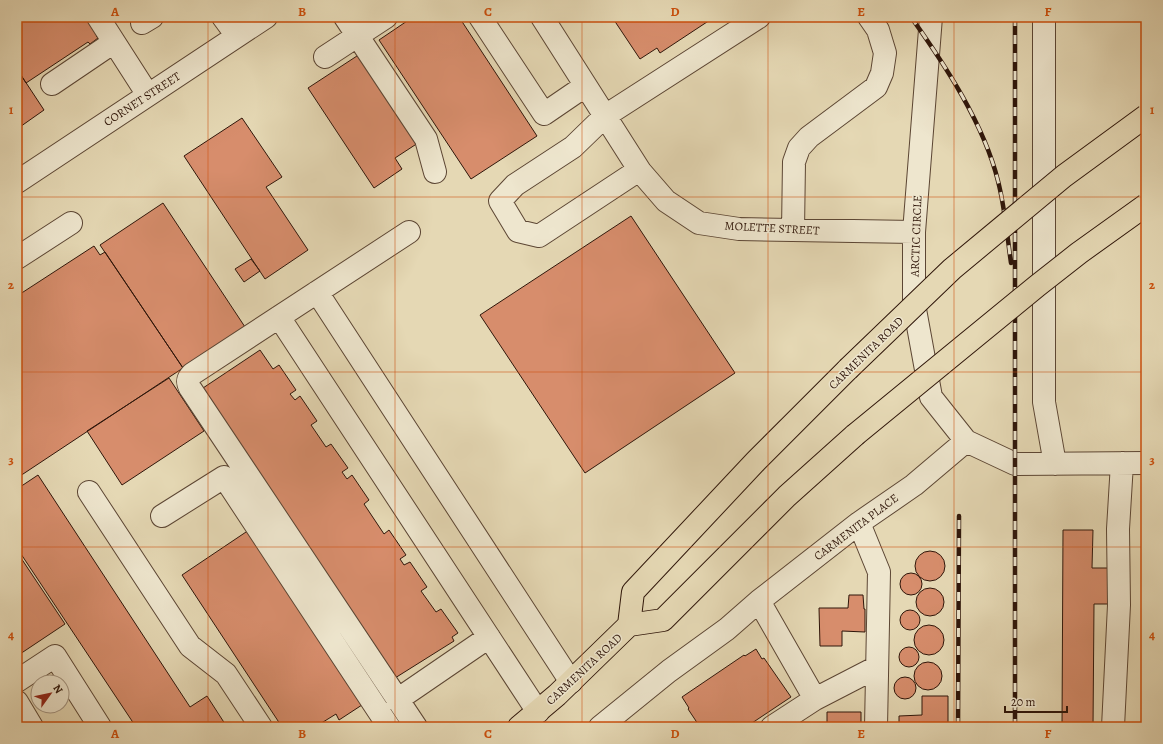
<svg xmlns="http://www.w3.org/2000/svg" width="1163" height="744" font-family="Alegreya,serif">
  <style>
    .building { fill: #d78d6c; stroke: #2f160a }
    .lines { fill: none; stroke-linecap: round; stroke-linejoin: round }
    .minor-casing { stroke: #5c4634; stroke-width: 24 }
    .major-casing { stroke: #2f160a; stroke-width: 24 }
    .minor { stroke: #eee6ce; stroke-width: 22 }
    .major { stroke: #e5d8b4; stroke-width: 22 }
    .rail-casing { stroke: #2f160a; stroke-width: 4.5 }
    .rail { stroke: #eee6ce; stroke-width: 3; stroke-dasharray: 9; stroke-linecap: butt }
    .major-bridge-casing { stroke: #2f160a; stroke-width: 24; stroke-linecap: butt }
    .major-bridge { stroke: #e5d8b4; stroke-width: 22 }
    .grid { fill: none; stroke: #cc4f0c; stroke-width: 1; stroke-opacity: 0.55 }
    .labels { text-anchor: middle; stroke-width: 3; stroke-linejoin: round; paint-order: stroke }
    .street-label { font-size: 12px; fill: #2f160a; stroke: #eee6ce }
    .neatline { fill: none; stroke: #cc4f0c; stroke-width: 1.5 }
    .grid-label { font-size: 13px; text-anchor: middle; font-weight: bold; fill: #cc4f0c }
  </style>
  <rect width="100%" height="100%" fill="#e5d8b4"/>
  <filter id="stains"><feTurbulence type="fractalNoise" baseFrequency=".005" numOctaves="4"/><feColorMatrix values="0 0 0 0 .2 0 0 0 0 .09 0 0 0 0 .02 0 0 0 .5 -.17"/></filter>
  <radialGradient id="worn" r=".72"><stop offset=".6" stop-color="#630" stop-opacity="0"/><stop offset="1" stop-color="#630" stop-opacity=".3"/></radialGradient>
  <!-- building -->
  <path class="building" d="M17 17H86L98 35 96 36 98 38 90 44 88 42 26 83 17 69Z
    M413 17H459L537 136 471 179 379 40Z
    M612 17H708L710 20 660 53 657 48 640 59Z
    M360 54 418 143 395 158 402 169 374 188 308 88Z
    M17 69 44 110 17 129Z
    M242 118 282 177 266 187 308 250 265 279 184 156Z
    M163 203 245 327 183 368 100 245Z
    M631 216 735 373 585 473 480 315Z
    M94 246 100 255 105 252 183 368 17 478V296Z
    M251 259 260 271 244 282 235 269Z
    M260 350 273 369 279 365 296 390 290 394 295 400 300 396 317 421 311 425 326 447 331 444 348 468 342 472 347 479 352 475 369 500 364 504 384 534 389 530 406 555 400 559 404 565 410 562 427 587 421 591 436 612 441 609 458 633 452 637 454 641 395 678 203 388Z
    M169 378 204 431 122 485 87 431Z
    M38 475 190 707 207 696 227 727H136L17 548V489Z
    M249 530 365 703 339 720 336 714 315 727H282L182 575Z
    M1063 530H1093L1092 568H1111V604H1094L1093 727H1062Z
    M915 566a15 15 0 1 1 30 0a15 15 0 1 1-30 0Z
    M17 552 65 624 17 656Z
    M900 584a11 11 0 1 1 22 0a11 11 0 1 1-22 0Z
    M916 602a14 14 0 1 1 28 0a14 14 0 1 1-28 0Z
    M849 595H863L864 609H865V632L842 631V646H820L819 608H848Z
    M900 620a10 10 0 1 1 20 0a10 10 0 1 1-20 0Z
    M914 640a15 15 0 1 1 30 0a15 15 0 1 1-30 0Z
    M899 657a10 10 0 1 1 20 0a10 10 0 1 1-20 0Z
    M756 649 762 659 764 658 791 697 746 727H708L706 724 700 727 688 709 689 708 682 697 744 655 745 656Z
    M914 676a14 14 0 1 1 28 0a14 14 0 1 1-28 0Z
    M894 688a11 11 0 1 1 22 0a11 11 0 1 1-22 0Z
    M922 696H948V727H897H899V716L922 715Z
    M827 712H861V727H827Z"/>
  <g class="lines">
    <defs>
      <path id="minor" d="M98 17 148 95
        M223 17 237 36
        M345 17 426 139 435 172
        M480 17 544 114 585 86
        M542 17 640 171 666 201 699 223 739 229 914 232
        M931 17 914 232V304L931 397 966 441 1015 464 1146 463
        M1044 17V402L1055 464
        M142 23 152 17
        M325 57 386 17
        M52 84 114 42
        M639 170 539 236 518 231 500 201 515 185 573 147 605 116 759 17
        M17 182 266 17
        M793 230 794 162 799 148 809 137 876 87 882 73 885 53 878 30 869 17
        M409 232 192 374C187 379 187 382 190 388L416 727
        M17 258 71 223
        M317 292 571 682
        M279 317 538 712
        M89 492 190 646 226 674 261 727
        M162 516 224 477 389 727
        M859 523 879 572 876 727
        M759 601 815 699 772 727
        M17 681 55 656 100 727
        M815 699 877 667
        M397 700 489 637
        M17 702 32 727
        M600 727 669 671 727 629 759 601 859 523 914 485 966 441
        M1113 727 1119 605 1118 529 1122 463"/>
      <path id="major" d="M629 625 633 592 756 461 848 369
        M519 727 557 695 629 625 663 620 787 496 855 435"/>
    </defs>
    <!-- minor casing -->
    <use href="#minor" class="minor-casing"/>
    <!-- major casing -->
    <use href="#major" class="major-casing"/>
    <!-- minor -->
    <use href="#minor" class="minor"/>
    <!-- major -->
    <use href="#major" class="major"/>
    <defs>
      <path id="rail" d="M911 17C945 65 984 124 998 181 1005 208 1007 235 1011 263
        M1015 17V727
        M958 727 959 516"/>
    </defs>
    <!-- rail casing -->
    <use href="#rail" class="rail-casing"/>
    <!-- rail -->
    <use href="#rail" class="rail"/>
    <defs>
      <path id="major-bridge" d="M848 369 952 269 1064 176 1146 116
        M855 435 1037 286 1079 253 1146 205"/>
    </defs>
    <!-- major-bridge casing -->
    <use href="#major-bridge" class="major-bridge-casing"/>
    <!-- major-bridge -->
    <use href="#major-bridge" class="major-bridge"/>
  </g>
  <!-- grid -->
  <path class="grid" d="M208 17V727M395 17V727M582 17V727M768 17V727M954 17V727M17 197H1146M17 372H1146M17 547H1146"/>
  <g class="labels">
    <!-- street labels -->
    <g class="street-label">
      <text transform="translate(142 99) rotate(-33)" y="4">CORNET STREET</text>
      <text transform="translate(772 228) rotate(3)" y="4">MOLETTE STREET</text>
      <text transform="translate(916 236) rotate(-88)" y="4">ARCTIC CIRCLE</text>
      <text transform="translate(866 353) rotate(-44)" y="4">CARMENITA ROAD</text>
      <text transform="translate(856 527) rotate(-37)" y="4">CARMENITA PLACE</text>
      <text transform="translate(584 669) rotate(-43)" y="4">CARMENITA ROAD</text>
    </g>
  </g>
  <!-- margin -->
  <rect width="1163" height="744" fill="none" stroke="#e5d8b4" stroke-width="44"/>
  <!-- north arrow -->
  <g transform="translate(50 694) rotate(57)"><circle r="19" fill="#eee6ce" stroke="#a29380"/>
  <path d="M0-3L7 15L0 10L-7 15Z" fill="#8f2418"/>
  <text y="-6" font-size="11" font-weight="bold" text-anchor="middle" fill="#2f160a">N</text>
  </g>
  <!-- scale -->
  <path d="M1005 706v6h62v-6" fill="none" stroke="#2f160a" stroke-width="2"/>
  <text x="1011" y="706" font-size="12" fill="#2f160a" stroke="#eee6ce" stroke-width="3" paint-order="stroke">20 m</text>
  <rect x="22" y="22" width="1119" height="700" class="neatline"/>
  <g class="grid-label">
    <text x="115" y="16">A</text>
    <text x="302" y="16">B</text>
    <text x="488" y="16">C</text>
    <text x="675" y="16">D</text>
    <text x="861" y="16">E</text>
    <text x="1048" y="16">F</text>
    <text x="11" y="114">1</text>
    <text x="1152" y="114">1</text>
    <text x="11" y="289">2</text>
    <text x="1152" y="289">2</text>
    <text x="11" y="464">3</text>
    <text x="1152" y="464">3</text>
    <text x="11" y="639">4</text>
    <text x="1152" y="639">4</text>
    <text x="115" y="738">A</text>
    <text x="302" y="738">B</text>
    <text x="488" y="738">C</text>
    <text x="675" y="738">D</text>
    <text x="861" y="738">E</text>
    <text x="1048" y="738">F</text>
  </g>
  <rect width="100%" height="100%" filter="url(#stains)"/>
  <rect width="100%" height="100%" fill="url(#worn)"/>
</svg>
